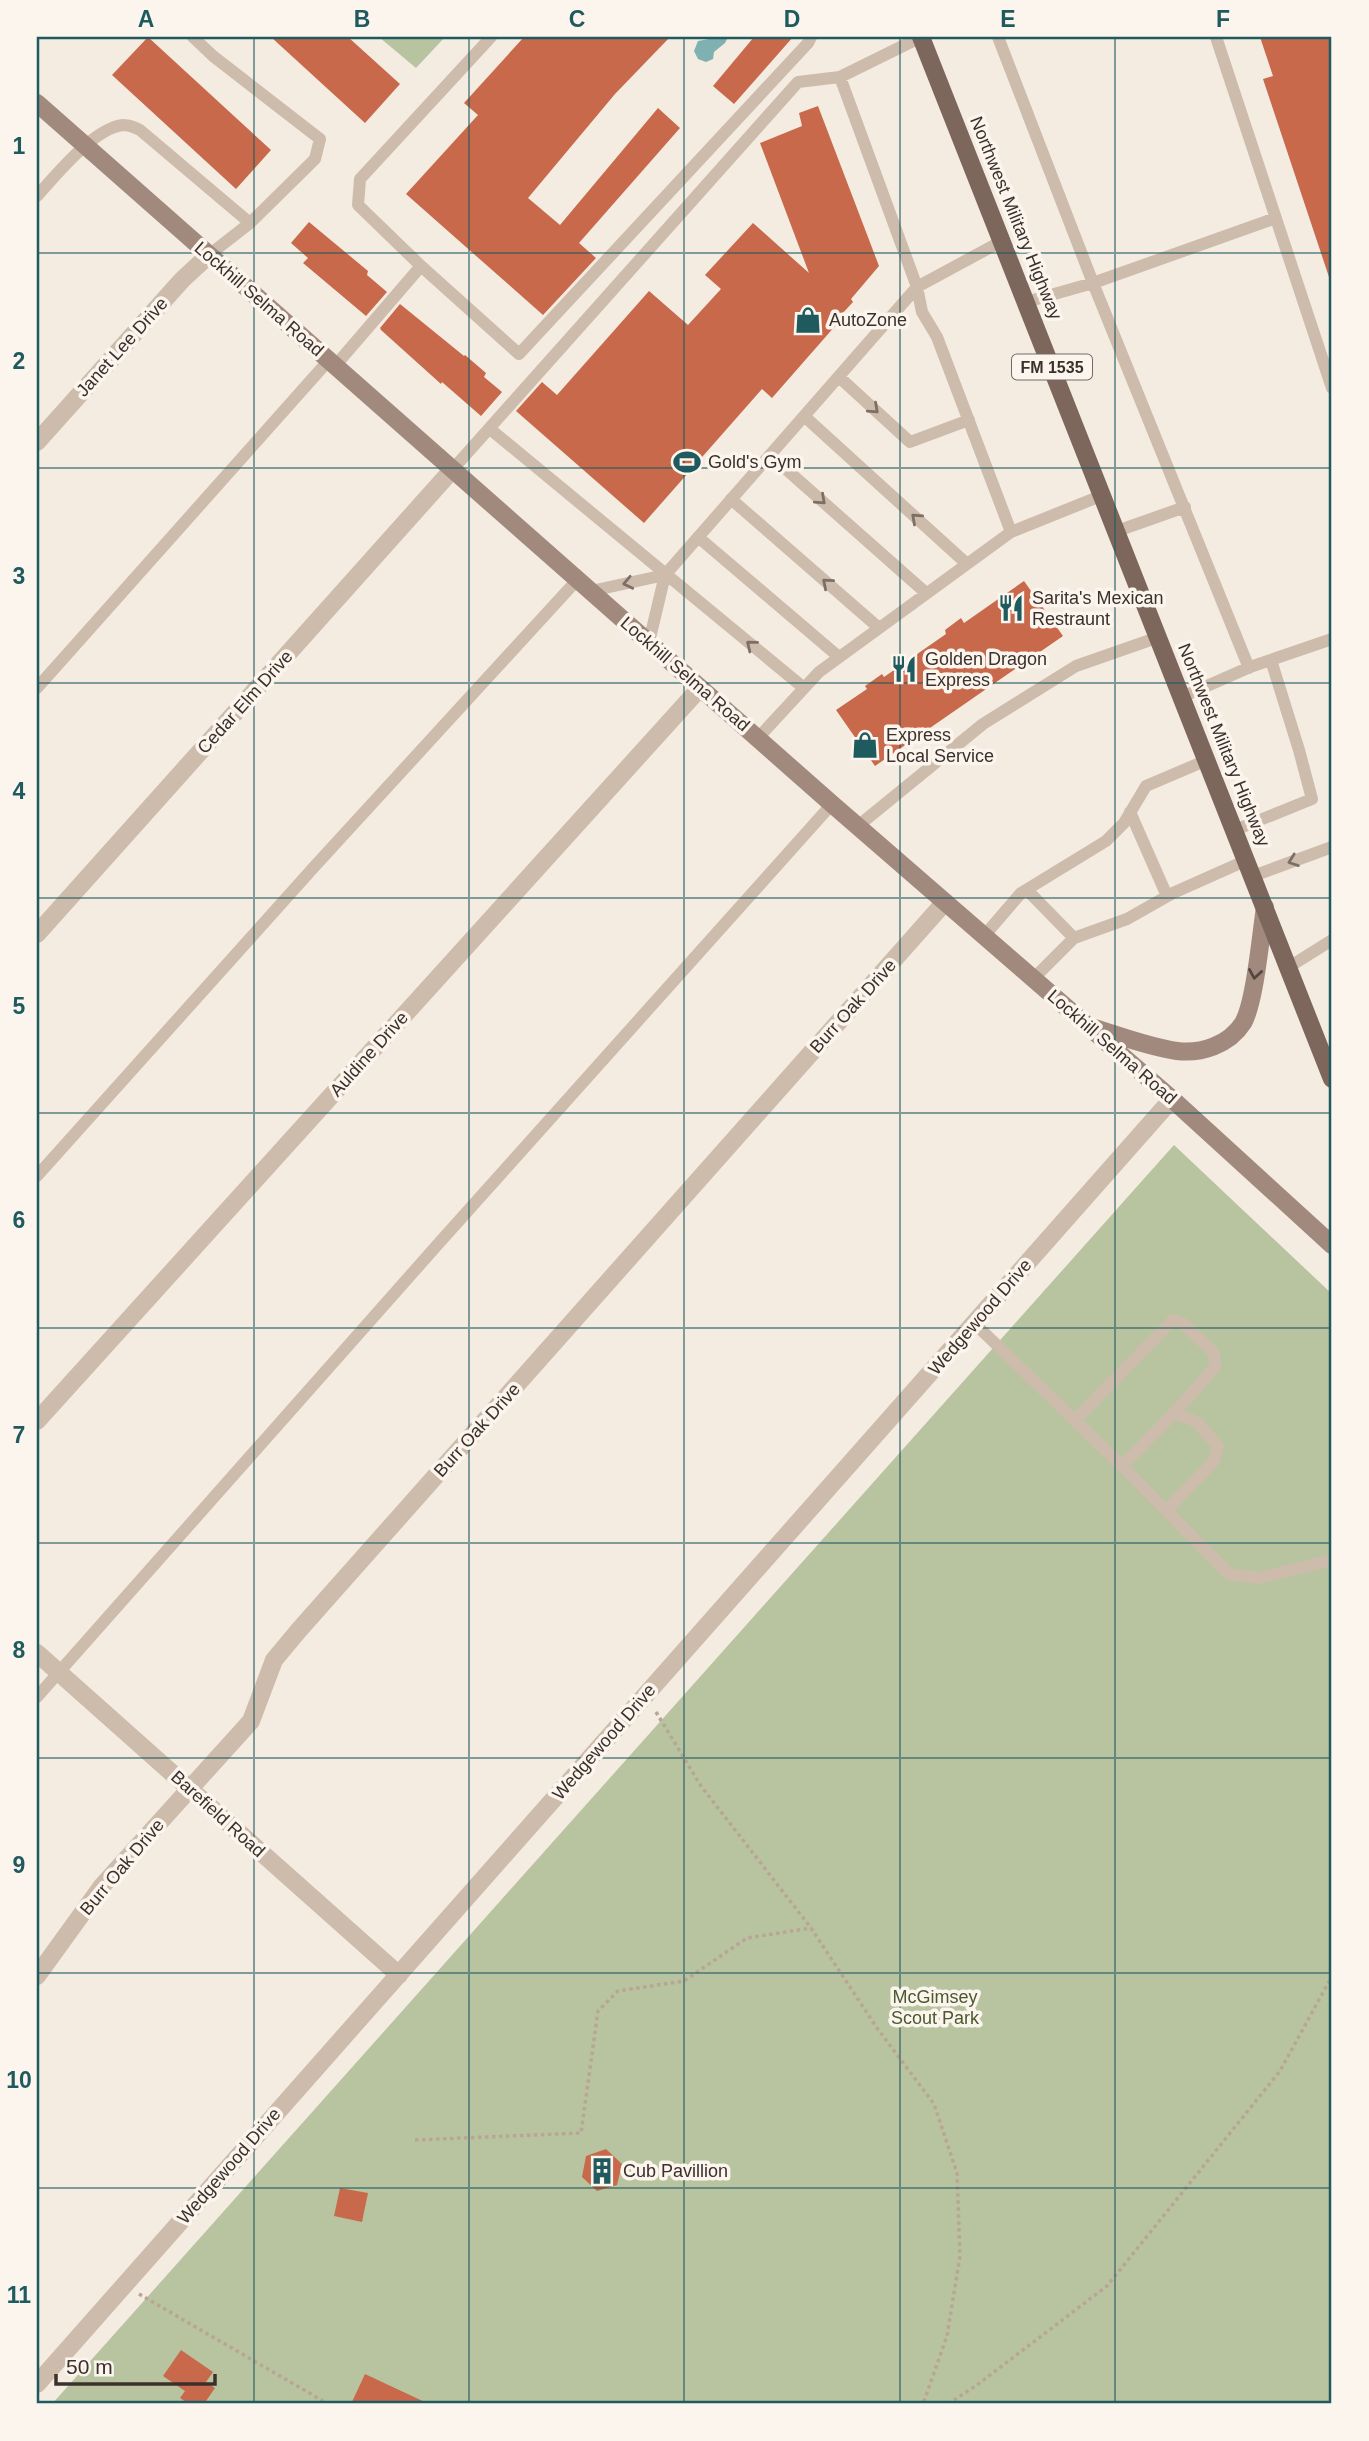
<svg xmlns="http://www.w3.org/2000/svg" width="1369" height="2441" font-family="Arial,sans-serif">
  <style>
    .green { fill: #b8c4a0 }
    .water { fill: #7fb0b2 }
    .building { fill: #c8694b }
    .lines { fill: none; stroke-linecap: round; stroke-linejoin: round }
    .path { stroke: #b9a596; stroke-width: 3.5; stroke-dasharray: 3.5 3.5; stroke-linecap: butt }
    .service { stroke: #cdbbac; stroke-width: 12 }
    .minor { stroke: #cdbbac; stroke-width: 18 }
    .secondary { stroke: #a18a7d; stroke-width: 18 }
    .primary { stroke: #7d675c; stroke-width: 18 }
    .oneway { stroke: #7d6f65 }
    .oneway2 { stroke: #544640 }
    .grid { fill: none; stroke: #1f5a5e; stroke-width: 2; stroke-opacity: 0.55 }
    .labels { text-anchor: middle; stroke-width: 7; stroke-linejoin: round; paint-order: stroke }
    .shield { fill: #fbf5ee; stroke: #756b66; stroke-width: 2 }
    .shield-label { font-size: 16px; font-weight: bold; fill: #3b302b }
    .street-label { font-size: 18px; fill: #3b302b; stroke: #fbf5ee }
    .poi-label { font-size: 18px; fill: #3b302b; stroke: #fbf5ee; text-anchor: start }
    .park-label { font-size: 18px; fill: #4a5a2e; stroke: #fbf5ee }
    .neatline { fill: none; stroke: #1f5a5e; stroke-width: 2.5 }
    .grid-label { font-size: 23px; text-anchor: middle; font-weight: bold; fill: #1f5a5e }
  </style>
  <rect width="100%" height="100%" fill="#f4ebe1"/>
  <!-- green -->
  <path class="green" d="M379 37H445L416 68Z
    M1174 1145 1332 1294V2404H52Z"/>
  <!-- water -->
  <path class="water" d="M709 37H728L725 43 714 52 713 59 706 62 698 59 694 51 698 41 709 39Z"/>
  <!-- building -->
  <path class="building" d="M148 37 271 150 236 189 112 75Z
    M271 37H348L400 84 365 123Z
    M524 37H670L615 94 528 198 560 225 658 108 680 128 579 243 596 258 543 315 406 194 478 115 464 103Z
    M754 37H793L734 104 713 86Z
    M1260 37H1332V276L1329 277 1263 79 1273 76Z
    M818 106 879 266 851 299 853 302 841 315 843 317 772 398 762 389 644 523 516 411 542 382 557 395 649 291 688 325 721 289 705 275 753 223 809 273 760 143 802 126 799 113Z
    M309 222 368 271 367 275 387 292 366 316 303 263 308 258 291 243Z
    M400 304 464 356 465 355 486 373 484 377 502 392 481 416 442 382 441 384 381 330 380 328Z
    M1024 581 1063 636 875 766 836 710 867 689 865 686 882 674 884 677 946 634 945 630 961 618 964 623Z
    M606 2149 622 2164 617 2185 597 2191 582 2177 586 2156Z
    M340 2188 368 2193 362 2222 334 2216Z
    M181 2350 213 2372 206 2382 215 2388 204 2404H189L180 2398 185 2391 163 2376Z
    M365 2374 429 2404H351Z"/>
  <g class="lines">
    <!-- path -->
    <path class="path" d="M656 1712 701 1786 811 1928 877 2028 934 2104 957 2173 960 2256 947 2336 923 2404
      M415 2140 581 2133 598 2011 618 1991 684 1981 747 1938 811 1928
      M139 2294 328 2404
      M948 2404 977 2385 1107 2286 1280 2071 1332 1976"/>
    <!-- service -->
    <path class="service" d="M193 37 213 56 320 139 315 159 250 223 209 255
      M998 37 1093 283 1249 668
      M1216 37 1332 388
      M840 77 921 37
      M37 196C56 175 94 128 123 125 130 125 134 127 140 130L250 223
      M421 266 519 354 808 43 811 37
      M1026 302 1093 283 1276 218
      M335 366 421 266 358 205 360 179 491 37
      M839 377 910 442 969 420
      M804 416 967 564
      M490 429 804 688
      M770 455 926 593
      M453 469 798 82 840 77 917 287 922 312 937 337 1011 532 819 672 758 738
      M731 499 879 628
      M1117 531 1185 507
      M1011 532 1103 495
      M698 537 839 657
      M591 591 665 575
      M649 642 665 575 917 287 1002 241
      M37 688 329 360
      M1182 697 1250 667 1332 639
      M1130 812 1167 896
      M858 826 983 724 1076 666 1159 637
      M1235 830 1312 799 1299 750 1271 660
      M1253 876 1332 847
      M1027 890 1074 938
      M984 936 1021 893 1106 841 1124 823 1146 786 1207 760
      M1289 967 1332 940
      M1033 979 1074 938 1127 919 1173 893 1247 860
      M37 1176 314 867 578 579
      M974 1323 1122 1466 1229 1574 1259 1578 1332 1560
      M1075 1420 1173 1320 1183 1323 1214 1353 1215 1367 1174 1413
      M1122 1466 1174 1413 1197 1422 1218 1446 1213 1462 1166 1511
      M37 1697 439 1243 832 804"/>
    <!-- minor -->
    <path class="minor" d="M37 442 182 280 209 255
      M37 934 453 469
      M37 1421 700 688
      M37 1653 399 1975
      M37 1976 102 1886 251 1721 274 1660 299 1630 945 902
      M37 2384 1172 1099"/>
    <!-- secondary -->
    <path class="secondary" d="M37 103 832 804 1172 1099 1332 1245
      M1094 1028C1121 1036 1149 1047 1177 1051 1201 1054 1229 1045 1243 1023 1255 1003 1261 933 1265 907"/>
    <!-- primary -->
    <path class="primary" d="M921 37 1332 1079"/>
  </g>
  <!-- one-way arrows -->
  <defs><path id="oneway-chevron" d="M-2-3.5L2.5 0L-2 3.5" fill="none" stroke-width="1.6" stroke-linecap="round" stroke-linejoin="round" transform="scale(1.75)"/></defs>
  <g class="oneway">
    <use href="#oneway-chevron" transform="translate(874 409) rotate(42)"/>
    <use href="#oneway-chevron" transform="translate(821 500) rotate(42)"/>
    <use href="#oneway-chevron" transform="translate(916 518) rotate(-138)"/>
    <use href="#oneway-chevron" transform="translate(628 583) rotate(168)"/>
    <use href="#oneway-chevron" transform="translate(827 583) rotate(-139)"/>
    <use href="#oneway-chevron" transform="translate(751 645) rotate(-141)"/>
    <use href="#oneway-chevron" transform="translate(1293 861) rotate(160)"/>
  </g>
  <use class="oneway2" href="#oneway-chevron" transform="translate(1255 974) rotate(99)"/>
  <!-- grid -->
  <path class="grid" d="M254 37V2404M469 37V2404M684 37V2404M900 37V2404M1115 37V2404M37 253H1332M37 468H1332M37 683H1332M37 898H1332M37 1113H1332M37 1328H1332M37 1543H1332M37 1758H1332M37 1973H1332M37 2188H1332"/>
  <!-- icons -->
  <defs>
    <symbol id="shop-bare" viewBox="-9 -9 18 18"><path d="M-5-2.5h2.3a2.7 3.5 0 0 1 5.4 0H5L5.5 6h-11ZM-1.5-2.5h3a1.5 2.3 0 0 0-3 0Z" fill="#1f5a5e" stroke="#fbf5ee" stroke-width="2.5" paint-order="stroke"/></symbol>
    <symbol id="stadium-bare" viewBox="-9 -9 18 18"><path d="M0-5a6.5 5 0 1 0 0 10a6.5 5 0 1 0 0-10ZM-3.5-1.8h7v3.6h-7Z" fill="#1f5a5e" stroke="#fbf5ee" stroke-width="2.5" paint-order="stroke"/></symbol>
    <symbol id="restaurant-bare" viewBox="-9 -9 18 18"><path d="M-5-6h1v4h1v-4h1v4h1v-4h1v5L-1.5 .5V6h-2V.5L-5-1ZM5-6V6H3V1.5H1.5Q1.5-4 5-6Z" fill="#1f5a5e" stroke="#fbf5ee" stroke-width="2.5" paint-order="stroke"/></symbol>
    <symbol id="building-bare" viewBox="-9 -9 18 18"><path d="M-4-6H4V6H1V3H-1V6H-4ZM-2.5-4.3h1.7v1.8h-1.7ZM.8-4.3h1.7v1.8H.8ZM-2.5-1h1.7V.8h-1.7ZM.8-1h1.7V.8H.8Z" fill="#1f5a5e" stroke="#fbf5ee" stroke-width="2.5" paint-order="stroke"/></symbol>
  </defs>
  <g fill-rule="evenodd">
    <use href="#shop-bare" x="789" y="301" width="38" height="38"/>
    <use href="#stadium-bare" x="668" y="443" width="38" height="38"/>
    <use href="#restaurant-bare" x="992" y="589" width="38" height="38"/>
    <use href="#restaurant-bare" x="885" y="650" width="38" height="38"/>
    <use href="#shop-bare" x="846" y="726" width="38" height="38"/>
    <use href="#building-bare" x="583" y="2152" width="38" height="38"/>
  </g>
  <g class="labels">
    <!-- shield labels -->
    <rect class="shield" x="1012" y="354.5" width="80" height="25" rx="5"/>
    <g class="shield-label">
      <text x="1052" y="373">FM 1535</text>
    </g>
    <!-- street labels -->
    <g class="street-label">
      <text transform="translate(1016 218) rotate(68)" y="6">Northwest Military Highway</text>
      <text transform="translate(259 299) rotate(41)" y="6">Lockhill Selma Road</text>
      <text transform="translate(122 347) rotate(-48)" y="6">Janet Lee Drive</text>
      <text transform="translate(685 674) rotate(41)" y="6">Lockhill Selma Road</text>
      <text transform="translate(245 702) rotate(-48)" y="6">Cedar Elm Drive</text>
      <text transform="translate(1224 745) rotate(68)" y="6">Northwest Military Highway</text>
      <text transform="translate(853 1006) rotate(-48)" y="6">Burr Oak Drive</text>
      <text transform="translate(1112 1047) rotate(41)" y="6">Lockhill Selma Road</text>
      <text transform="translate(369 1054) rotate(-48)" y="6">Auldine Drive</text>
      <text transform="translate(980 1317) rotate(-49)" y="6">Wedgewood Drive</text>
      <text transform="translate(477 1430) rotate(-48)" y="6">Burr Oak Drive</text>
      <text transform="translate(604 1742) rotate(-49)" y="6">Wedgewood Drive</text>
      <text transform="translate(218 1814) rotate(42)" y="6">Barefield Road</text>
      <text transform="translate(122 1867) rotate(-50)" y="6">Burr Oak Drive</text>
      <text transform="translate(229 2166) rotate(-49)" y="6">Wedgewood Drive</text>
    </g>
    <!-- poi labels -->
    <g class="poi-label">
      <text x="829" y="326">AutoZone</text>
      <text x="708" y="468">Gold's Gym</text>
      <text x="1032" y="604">Sarita's Mexican<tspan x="1032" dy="21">Restraunt</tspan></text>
      <text x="925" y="665">Golden Dragon<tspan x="925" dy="21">Express</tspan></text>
      <text x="886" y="741">Express<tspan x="886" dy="21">Local Service</tspan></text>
      <text x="623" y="2177">Cub Pavillion</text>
    </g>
    <!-- park labels -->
    <g class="park-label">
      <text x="935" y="2003">McGimsey<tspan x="935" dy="21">Scout Park</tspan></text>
    </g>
  </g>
  <!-- border -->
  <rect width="1369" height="2441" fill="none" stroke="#fbf5ee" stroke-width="77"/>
  <!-- scale -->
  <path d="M56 2374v10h159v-10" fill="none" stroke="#3b302b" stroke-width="3.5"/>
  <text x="66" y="2374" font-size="21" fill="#3b302b" stroke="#fbf5ee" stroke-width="5" paint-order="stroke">50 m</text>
  <rect x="38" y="38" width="1292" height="2364" class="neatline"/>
  <g class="grid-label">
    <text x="146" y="27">A</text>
    <text x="362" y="27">B</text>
    <text x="577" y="27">C</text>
    <text x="792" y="27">D</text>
    <text x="1008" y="27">E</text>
    <text x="1223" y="27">F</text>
    <text x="19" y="154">1</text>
    <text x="19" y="369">2</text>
    <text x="19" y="584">3</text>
    <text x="19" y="799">4</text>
    <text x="19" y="1014">5</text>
    <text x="19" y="1228">6</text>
    <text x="19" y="1443">7</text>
    <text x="19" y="1658">8</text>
    <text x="19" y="1873">9</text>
    <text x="19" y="2088">10</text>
    <text x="19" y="2303">11</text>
  </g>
</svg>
